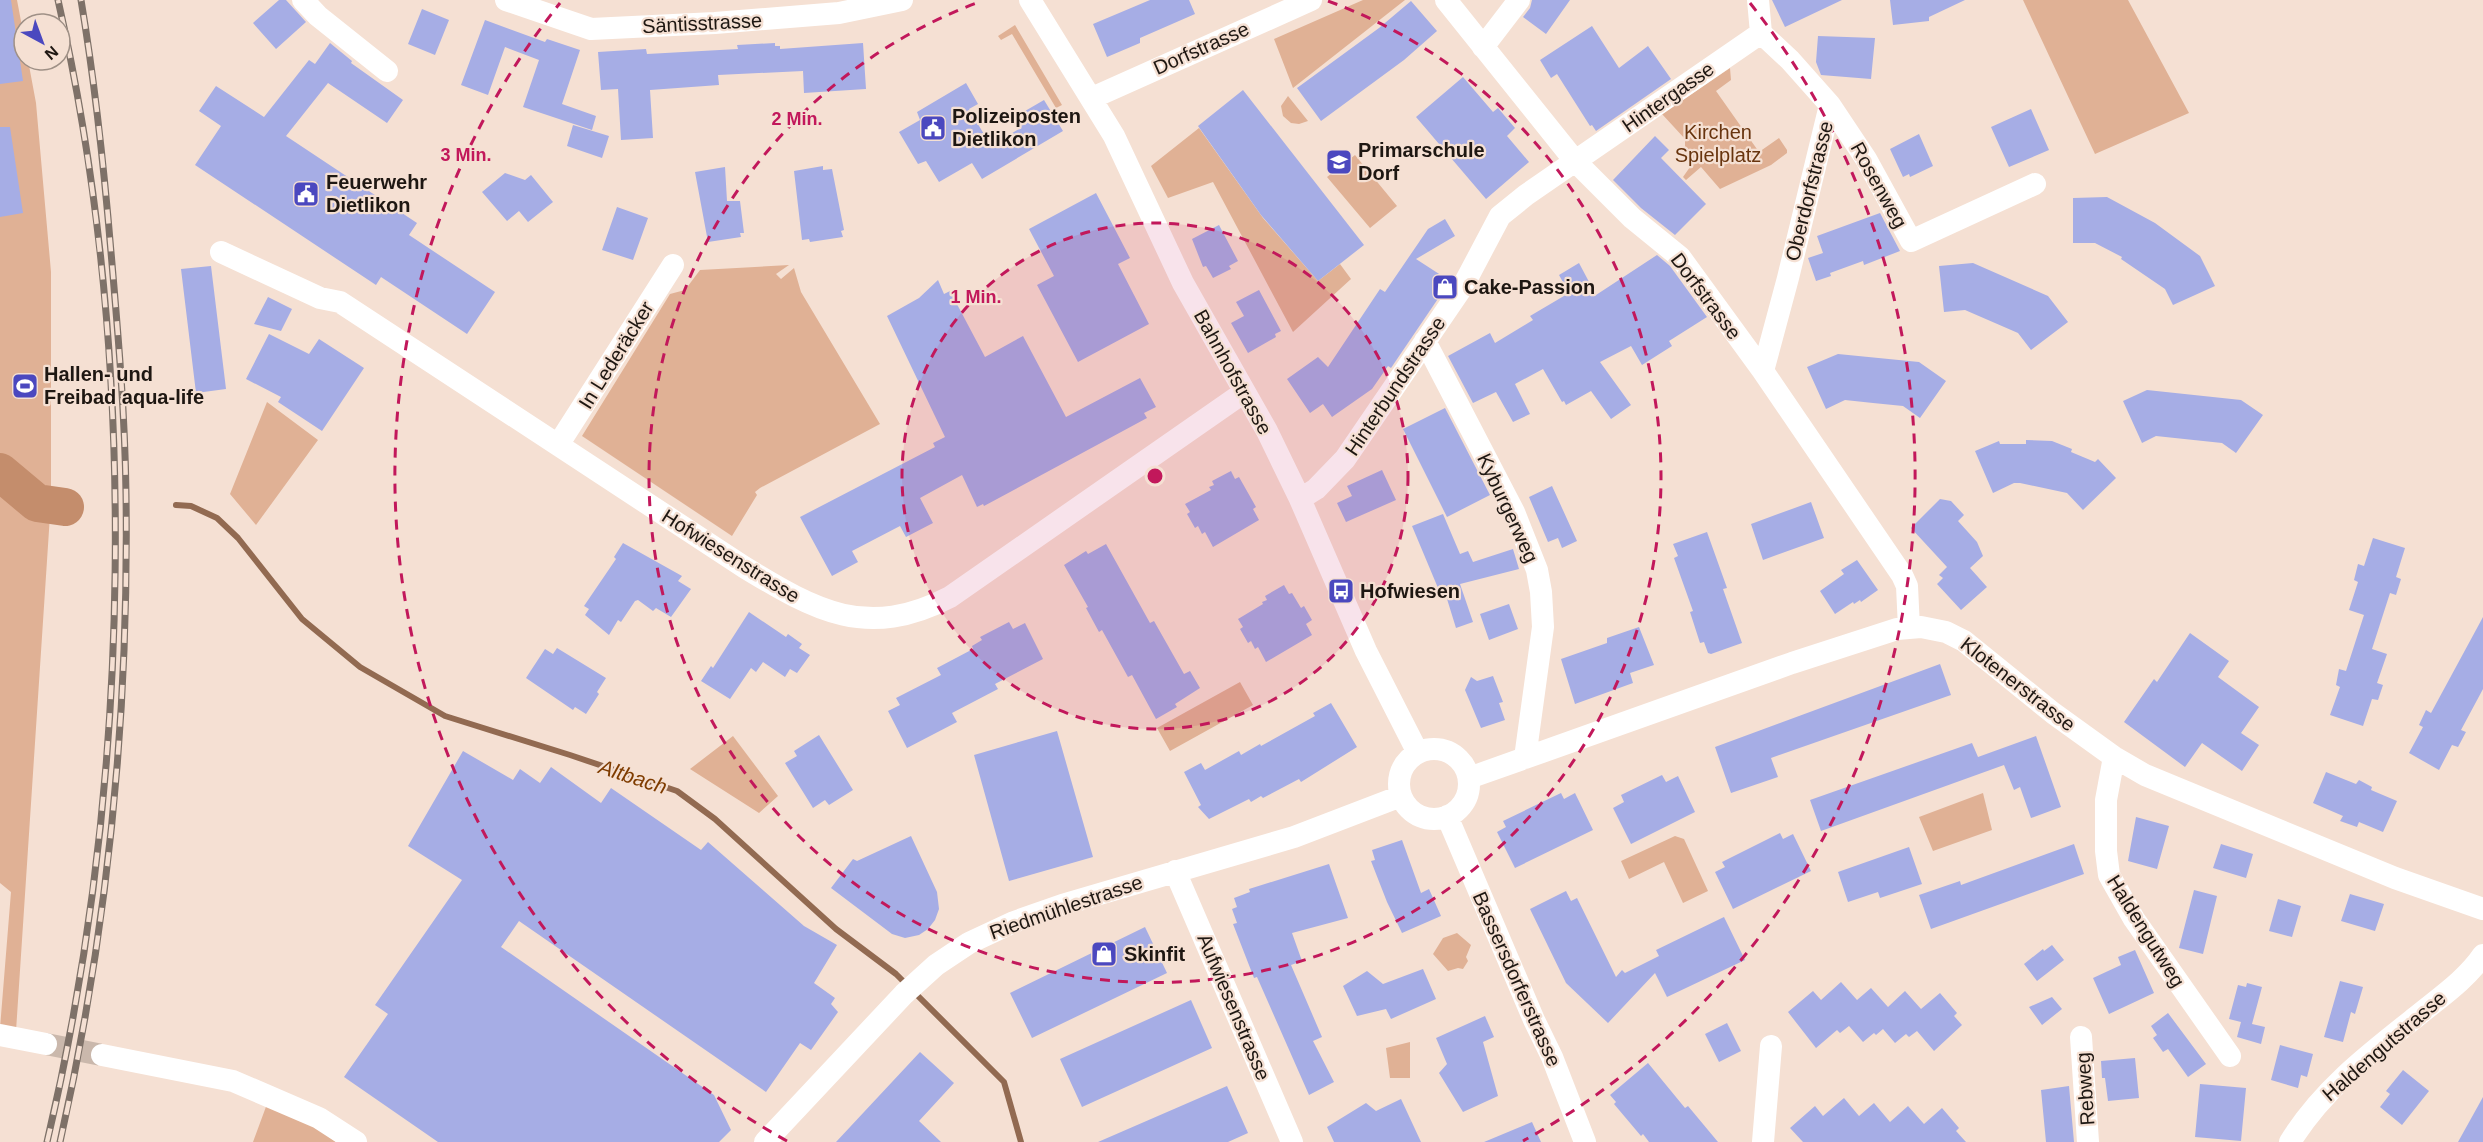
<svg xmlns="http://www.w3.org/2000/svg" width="2483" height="1142" font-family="Helvetica,sans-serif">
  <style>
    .green { fill: #e0b195 }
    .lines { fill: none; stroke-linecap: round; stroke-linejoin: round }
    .stream { stroke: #926a51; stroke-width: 6 }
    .river { stroke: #c48d6c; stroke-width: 38 }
    .building { fill: #a6ade5 }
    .minor-tunnel { stroke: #cab8ac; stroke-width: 22; stroke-dasharray: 22 11; stroke-linecap: butt }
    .minor { stroke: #fff; stroke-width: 22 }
    .rail-casing { stroke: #7e7168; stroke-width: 7 }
    .rail { stroke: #f5e0d3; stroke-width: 4.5; stroke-dasharray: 14; stroke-linecap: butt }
    .ring { fill: none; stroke: #c2185b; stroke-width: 3; stroke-dasharray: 10 8 }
    .labels { text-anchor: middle; stroke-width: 4.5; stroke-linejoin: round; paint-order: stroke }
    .street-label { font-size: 20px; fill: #1e1712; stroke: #f5e0d3 }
    .poi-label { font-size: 20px; font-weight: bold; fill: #1e1712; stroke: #f5e0d3; text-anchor: start }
    .park-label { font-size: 20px; fill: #68340e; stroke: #f5e0d3 }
    .water-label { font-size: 21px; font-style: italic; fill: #7f3c01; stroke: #f5e0d3 }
    .centre { fill: #c2185b; stroke: #f5e0d3; stroke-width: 3 }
    .ring-label { font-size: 18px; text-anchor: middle; font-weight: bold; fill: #c2185b; stroke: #f5e0d3; stroke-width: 4.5; stroke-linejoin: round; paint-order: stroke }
  </style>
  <rect width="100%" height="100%" fill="#f5e0d3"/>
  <!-- green -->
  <path class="green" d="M0 0H17L24 37V60H28L36 103 51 272V500L16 1031 0 1028 11 892 0 883Z
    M1363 0H1405L1293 88 1274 39Z
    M2023 0H2128L2189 113 2095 154Z
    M1015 25 1062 105 1056 108 1012 34 1001 40 998 36Z
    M1730 68 1731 80 1716 91 1759 152 1779 138 1787 150V153L1771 165 1720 189 1701 167 1686 180 1683 177 1690 167 1692 159 1685 150V139L1662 114Z
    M1288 96 1308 121 1299 124 1291 123 1283 116 1281 106Z
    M1199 128 1263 218 1318 281 1340 264 1351 279 1293 332 1213 182 1168 198 1151 166Z
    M1355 155 1397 206 1370 228 1327 177Z
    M789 265 776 274 781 279 794 268 801 292 880 424 760 488 755 492 757 495 732 536 582 436 670 294 685 290 700 270Z
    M267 402 318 440 256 525 230 494Z
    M1240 682 1253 705 1170 751 1157 728Z
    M733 736 778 796 759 813 690 769Z
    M1983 793 1992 830 1933 851 1919 817Z
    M1675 836 1684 839 1708 891 1683 903 1664 862 1629 879 1621 861Z
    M1457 933 1471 945 1466 957 1468 961 1463 969 1458 968 1448 971 1433 954 1443 938Z
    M1410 1042V1078H1390L1386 1048Z
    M267 1104 314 1126 336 1142H253Z"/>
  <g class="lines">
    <!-- stream -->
    <path class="stream" d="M176 505 191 506 217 518 238 538 302 619 360 667 445 716 570 755 677 791 715 819 836 929 896 974 1004 1082 1021 1142"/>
    <!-- river -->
    <path class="river" d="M0 472 37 503 65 507"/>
  </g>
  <!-- building -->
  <path class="building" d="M0 0H11L23 81 0 84Z
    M279 0H286L306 22 276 49 253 23Z
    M1150 0H1189L1195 14 1140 38V43L1107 57 1093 24Z
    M1532 0H1570L1546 34 1523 17 1530 8Z
    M1772 0H1842L1785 27Z
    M1890 0H1965L1929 17V21L1893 25Z
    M1411 1 1437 31 1404 60 1321 121 1297 88 1379 28Z
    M422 9 449 20 435 55 408 44Z
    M485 20 545 42 547 39 580 50 562 104 596 116 592 130 523 107 539 60 505 47 488 95 461 85Z
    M1592 26 1619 68 1648 46 1671 79 1596 131 1592 125 1590 126 1557 74 1551 78 1540 60Z
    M1818 36 1875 38 1871 79 1821 75 1816 62Z
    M330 43 352 61 351 63 403 100 387 123 328 83 286 136 417 223 409 235 495 292 467 334 381 277 376 285 195 165 221 126 199 111 216 86 264 117 309 60 315 64Z
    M775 43V46H780V49L863 43 866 89 804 93 803 71 718 75 719 85 650 90 653 138 621 140 618 89 601 90 598 52 646 49 647 54 738 49 737 45Z
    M1463 77 1493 112 1498 108 1515 128 1507 136 1529 162 1486 199 1416 117Z
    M966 83 978 104 969 109 991 146 1019 129 1013 118 1044 100 1063 131 982 179 972 163 939 182 926 161 918 164 899 132 920 120 917 112Z
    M1243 90 1364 245 1318 281 1261 215 1198 126Z
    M2031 109 2049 150 2009 167 1991 127Z
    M573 125 609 136 602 158 567 146Z
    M0 127H10L23 213 0 217Z
    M1919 134 1933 166 1910 177 1909 174 1903 177 1890 149Z
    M1655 136 1669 150 1661 158 1706 204 1675 235 1641 208 1613 180Z
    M823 166V170L832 169 844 230 841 231 843 237 810 242 809 239 802 240 794 171Z
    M725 167 727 201H740L744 233H740L741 237 708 242 695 172Z
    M505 173 525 180 531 175 553 202 528 222 519 211 507 221 482 192Z
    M1096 193 1130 258 1118 264 1149 324 1078 362 1037 285 1054 276 1029 229Z
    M2107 197 2155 223 2200 256 2215 286 2173 305 2165 289 2121 259 2122 257 2095 243H2073V198Z
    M617 207 648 218 633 260 602 250Z
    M1880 213 1900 251 1864 265 1863 261 1830 273 1831 276 1816 281 1808 258 1823 253 1817 236Z
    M1445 219 1455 236 1416 259 1450 281 1391 368 1388 366 1372 389 1332 417 1323 404 1310 413 1287 379 1318 357 1328 367 1380 289 1385 292 1428 229Z
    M1219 225 1238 261 1229 266 1231 269 1213 278 1206 266 1203 267 1192 239Z
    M1657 255 1670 266 1707 317 1669 341 1672 346 1642 365 1631 346 1600 362 1631 405 1611 419 1591 391 1566 405 1564 401 1562 402 1543 369 1515 384 1530 414 1513 422 1496 392 1473 403 1448 356 1490 333 1495 343 1533 320 1530 316 1569 293 1559 275 1579 263 1596 295Z
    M1973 263 2048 296 2068 322 2031 350 2018 333 1965 310 1944 312 1939 266Z
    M211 266 226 389 196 393 181 269Z
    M938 280 944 294 950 291 985 357 1023 336 1066 417 1140 378 1156 407 1144 413 1147 418 984 506 983 504 977 507 962 475 920 498 933 523 906 537 900 526 852 551 858 562 832 576 800 517 935 447 933 443 945 437 887 316 919 298Z
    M1259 290 1281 331 1275 334 1276 337 1248 353 1231 323 1244 316 1236 302Z
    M268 297 292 309 281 331 254 324Z
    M269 334 309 354 319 339 364 368 322 431 278 402 281 397 246 379Z
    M1838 354 1919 362 1946 381 1920 418 1903 406 1873 403 1845 400 1826 409 1807 367Z
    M2147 390 2241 400 2263 415 2236 453 2222 443 2156 436 2142 443 2123 401Z
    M1445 408 1490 495 1447 517 1403 429Z
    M2026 440 2052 441 2072 449 2071 452 2095 462 2098 459 2116 478 2083 510 2067 493 2020 483H2014L1993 493 1975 451 1999 441 2000 444H2026Z
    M1382 470 1396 500 1346 522 1337 503 1352 496 1347 486Z
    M1231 471 1235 479 1239 477 1256 507 1253 509 1259 520 1213 547 1205 532 1202 534 1198 526 1195 528 1187 514 1190 512 1185 504 1211 490 1209 487 1214 485 1212 481Z
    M1552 486 1577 541 1562 548 1558 538 1548 542 1529 497Z
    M1940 499 1951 501 1964 515 1958 521 1977 542 1983 556 1970 568 1987 587 1961 610 1937 584 1943 578 1939 575 1947 567 1911 528Z
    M1811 502 1824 538 1763 560 1751 524Z
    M1443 514 1460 554 1468 551 1473 562 1513 549 1519 569 1460 584 1473 622 1456 628 1443 586 1438 588 1412 526Z
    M1707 532 1727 588 1723 589 1742 643 1711 654 1708 653 1704 642 1700 643 1690 612 1693 611 1674 558 1678 556 1673 544Z
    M2373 538 2405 548 2396 577 2401 579 2396 595 2390 593 2372 649 2387 654 2377 683 2383 685 2378 700 2372 699 2363 726 2330 715 2340 687 2336 685 2339 669 2346 671 2364 615 2349 610 2358 582 2354 580 2358 564 2364 566Z
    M623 543 682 576 678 581 691 589 671 617 656 608 653 611 638 600 635 601 621 622 618 620 609 635 585 615 589 609 584 606 616 559 614 557Z
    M1106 544 1150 623 1154 621 1184 674 1190 671 1200 688 1175 704 1177 707 1156 719 1132 675 1128 677 1102 630 1099 632 1086 608 1088 607 1064 565 1086 551 1088 554Z
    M1857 560 1878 590 1861 602 1860 600 1854 604 1853 602 1835 614 1820 591 1844 574 1841 570Z
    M1284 585 1289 594 1292 593 1301 608 1304 606 1312 620 1306 624 1312 635 1266 662 1258 647 1255 649 1251 641 1248 643 1240 629 1243 627 1238 619 1263 604 1262 602 1267 600 1265 596Z
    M1509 604 1518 629 1489 640 1480 614Z
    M749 612 786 637 788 634 802 644 799 648 810 655 797 673 790 669 785 677 763 662 756 672 751 668 730 699 701 681 711 666 713 668Z
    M2483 617V689L2461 730 2466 732 2458 747 2452 745 2439 770 2409 753 2423 727 2419 725 2426 710 2431 713Z
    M1009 622 1013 629 1025 623 1043 659 995 684 998 689 952 713 957 722 907 748 888 711 900 705 896 698 941 675 937 668 973 649 972 646 982 640 980 637Z
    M1639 627 1654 665 1630 673 1633 683 1575 704 1561 659 1607 643V638Z
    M2190 633 2229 661 2218 677 2259 707 2241 733 2259 745 2242 771 2202 743 2185 767 2124 722 2154 679 2157 682Z
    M557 648 606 678 597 692 599 694 586 714 575 707 573 710 526 678 545 649 553 654Z
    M1940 664 1951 695 1771 758 1778 777 1731 793 1715 747Z
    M1493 676 1503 702 1499 703 1505 720 1481 728 1465 690 1471 677 1477 681Z
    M1331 703 1357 747 1301 782 1299 779 1263 798 1261 796 1251 802 1249 799 1209 819 1198 807 1201 805 1184 772 1201 763 1205 770 1239 751 1241 755 1260 744 1261 746 1315 716 1313 713Z
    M1057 731 1093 857 1009 881 974 755Z
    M819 735 853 790 829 805 825 800 813 808 785 763 797 756 794 751Z
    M2036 736 2061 807 2031 818 2020 787 2014 790 2004 765 1821 831 1810 800 1972 743 1978 757Z
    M463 751 513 780 520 769 540 783 551 767 601 803 611 788 701 850 708 842 804 926 837 945 814 983 835 998 831 1004 838 1012 811 1050 800 1043 766 1092 519 921 501 947 714 1095 731 1130 719 1142H438L344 1077 388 1014 375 1005 462 880 408 846Z
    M2326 772 2356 784 2359 780 2372 787 2371 790 2397 801 2383 832 2359 822 2357 827 2340 821 2343 816 2313 803Z
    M1662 775 1666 782 1678 776 1695 812 1631 844 1613 808 1624 802 1621 795Z
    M1561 793 1564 799 1575 793 1593 830 1515 868 1497 832 1506 827 1503 821Z
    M2136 817 2169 826 2157 869 2128 861Z
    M1780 833 1783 839 1793 834 1811 871 1733 909 1715 872 1725 867 1722 862Z
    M911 836 937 892 939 909 935 920 928 929 919 935 905 938 892 934 831 888 853 859 857 861Z
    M1402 840 1421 893 1429 889 1441 916 1402 933 1387 902 1371 861 1375 860 1372 850Z
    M2074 844 2084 874 1931 929 1919 895 1960 881 1961 885Z
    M2221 844 2253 854 2246 878 2213 868Z
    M1909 847 1922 884 1880 898 1878 892 1848 902 1838 872Z
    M1329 864 1348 918 1292 933 1302 961 1291 965 1322 1037 1313 1041 1334 1082 1309 1095 1257 977 1254 978 1233 924 1237 923 1232 909 1237 907 1234 898 1250 892 1249 889Z
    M2194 890 2217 896 2203 954 2179 948Z
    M1566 891 1571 901 1577 898 1616 977 1622 970 1625 973 1659 956 1656 950 1724 917 1745 960 1667 997 1655 973 1608 1023 1566 983 1530 909Z
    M2350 894 2384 904 2375 931 2341 921Z
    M2278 899 2301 906 2292 937 2269 931Z
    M1145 927 1167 973 1032 1038 1010 993Z
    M2052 945 2064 960 2037 981 2024 964 2043 949 2044 951Z
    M2135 950 2154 993 2109 1014 2093 978 2121 965 2118 957Z
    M1423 969 1436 999 1391 1019 1386 1009 1357 1016 1343 986 1367 971 1383 984Z
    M2340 981 2363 987 2355 1014 2351 1012 2343 1042 2324 1037Z
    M1841 982 1857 1000 1871 988 1888 1007 1905 991 1921 1009 1940 993 1957 1013 1954 1016 1962 1025 1934 1051 1917 1031 1909 1037 1906 1034 1895 1043 1883 1029 1876 1035 1874 1033 1863 1042 1849 1026 1840 1033 1837 1030 1816 1048 1788 1012 1813 991 1821 1000Z
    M2247 983 2262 987 2252 1024 2265 1027 2261 1044 2237 1037 2241 1022 2229 1019 2238 985 2246 987Z
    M2052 997 2062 1009 2042 1025 2029 1007Z
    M1191 1000 1212 1048 1082 1107 1060 1059Z
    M2168 1013 2206 1064 2188 1077 2168 1049 2163 1052 2153 1038 2157 1035 2151 1026Z
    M1485 1016 1494 1037 1483 1042 1498 1096 1463 1112 1439 1073 1447 1064 1436 1038Z
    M1727 1023 1741 1051 1719 1062 1705 1034Z
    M2280 1045 2313 1054 2307 1077 2301 1075 2298 1088 2271 1080Z
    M920 1052 954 1083 919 1121 941 1142H836Z
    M2135 1058 2139 1098 2108 1101 2105 1078H2102L2101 1061Z
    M1648 1063 1685 1108 1688 1106 1718 1142H1649L1643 1134 1641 1136 1614 1104 1616 1102 1610 1095Z
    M2403 1070 2429 1091 2402 1125 2380 1107 2390 1094 2386 1091Z
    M2200 1084 2246 1088 2241 1141 2195 1137Z
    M1227 1086 1248 1133 1228 1142H1098Z
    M2069 1086 2074 1142H2046L2041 1090Z
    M2483 1097V1142H2458Z
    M1844 1098 1859 1116 1874 1103 1890 1122 1908 1106 1924 1124 1942 1108 1959 1128 1956 1131 1966 1142H1803L1790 1128 1815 1106 1823 1116Z
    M1401 1099 1421 1142H1334L1327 1127 1366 1103 1376 1111Z
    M1532 1122 1541 1142H1484Z"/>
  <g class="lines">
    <!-- minor-tunnel -->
    <path class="minor-tunnel" d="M46 1044 102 1055"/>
    <!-- minor -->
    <path class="minor" d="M303 0 318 16 387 71
      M506 0 591 29 715 23 839 13 902 0
      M1030 0 1114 136 1183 283 1267 431 1300 499 1366 651 1418 753
      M1446 0 1575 161 1632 218 1680 257 1763 371 1902 575 1907 586 1909 628
      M1758 0 1761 33 1790 60 1830 105 1788 278 1763 371
      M1483 47 1519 0
      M1092 98 1311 0
      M1830 105 1866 159 1911 241 2035 184
      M221 252 320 298 340 302 744 567C816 611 867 640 950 597L1243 393
      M1425 341 1514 512 1537 570 1541 592 1543 627 1525 758
      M558 445 673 265
      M1300 499 1316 489 1345 459 1463 286 1500 216 1526 195 1761 33
      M1399 784a35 35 0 1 1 70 0a35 35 0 1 1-70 0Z
      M2114 757 2106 800V851L2109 875 2134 919 2230 1056
      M1469 778 1792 663 1897 629 1921 627 1946 632 1964 641 2053 713 2114 757 2145 775 2395 878 2483 909
      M1447 816 1534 1020 1552 1057 1585 1142
      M1175 871 1292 1142
      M0 1035 46 1044
      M2081 1037 2088 1142
      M102 1055 233 1081 319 1118 356 1142
      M765 1142 904 994 936 965 969 943 1014 922 1062 905 1294 837 1401 796
      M1763 1142 1771 1046
      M2290 1142C2322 1090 2369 1054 2416 1017 2439 998 2466 980 2483 955"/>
    <defs>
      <path id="rail" d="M47 1142C132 782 140 361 58 0
        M60 1142C108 930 129 712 126 494 125 413 118 333 111 252 104 168 95 83 81 0"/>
    </defs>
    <!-- rail casing -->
    <use href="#rail" class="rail-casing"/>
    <!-- rail -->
    <use href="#rail" class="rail"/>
  </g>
  <!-- distance rings -->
  <circle cx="1155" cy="476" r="253" fill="#c2185b" fill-opacity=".12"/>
  <g class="ring">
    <circle cx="1155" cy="476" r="253"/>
    <path d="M1328 1A506 506 0 1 1 982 1"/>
    <path d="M787 1141A760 760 0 0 1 560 3M1750 3A760 760 0 0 1 1523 1141"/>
  </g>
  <!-- icons -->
  <defs>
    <symbol id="civic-square" viewBox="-11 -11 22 22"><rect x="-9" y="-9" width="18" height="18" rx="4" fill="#4b48bf" stroke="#f5e0d3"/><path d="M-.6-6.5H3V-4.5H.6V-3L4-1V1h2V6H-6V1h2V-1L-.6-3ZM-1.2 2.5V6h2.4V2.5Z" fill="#fff"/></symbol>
    <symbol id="school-square" viewBox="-11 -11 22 22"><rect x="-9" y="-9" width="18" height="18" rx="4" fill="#4b48bf" stroke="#f5e0d3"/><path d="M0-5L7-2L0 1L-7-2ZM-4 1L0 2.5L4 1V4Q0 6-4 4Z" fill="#fff"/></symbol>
    <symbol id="shop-square" viewBox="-11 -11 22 22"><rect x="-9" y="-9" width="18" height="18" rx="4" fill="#4b48bf" stroke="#f5e0d3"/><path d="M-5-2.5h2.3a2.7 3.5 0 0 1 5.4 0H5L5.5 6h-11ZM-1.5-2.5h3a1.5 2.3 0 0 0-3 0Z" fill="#fff"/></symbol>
    <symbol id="stadium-square" viewBox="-11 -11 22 22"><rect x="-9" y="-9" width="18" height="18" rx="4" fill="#4b48bf" stroke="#f5e0d3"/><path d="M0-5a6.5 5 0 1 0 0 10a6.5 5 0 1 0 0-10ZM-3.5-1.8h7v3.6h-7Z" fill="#fff"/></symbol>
    <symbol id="bus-square" viewBox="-11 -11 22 22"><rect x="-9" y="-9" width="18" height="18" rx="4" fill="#4b48bf" stroke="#f5e0d3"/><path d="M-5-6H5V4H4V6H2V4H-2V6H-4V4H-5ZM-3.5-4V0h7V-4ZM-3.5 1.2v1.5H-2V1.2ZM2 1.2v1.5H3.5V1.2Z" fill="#fff"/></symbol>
  </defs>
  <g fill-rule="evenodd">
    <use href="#civic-square" x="918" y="113" width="30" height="30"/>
    <use href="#school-square" x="1324" y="147" width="30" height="30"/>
    <use href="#civic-square" x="291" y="179" width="30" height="30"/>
    <use href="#shop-square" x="1430" y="272" width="30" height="30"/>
    <use href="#stadium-square" x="10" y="371" width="30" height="30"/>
    <use href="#bus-square" x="1326" y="576" width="30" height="30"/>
    <use href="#shop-square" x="1089" y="939" width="30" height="30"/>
  </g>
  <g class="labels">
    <!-- street labels -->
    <g class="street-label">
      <text transform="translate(702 23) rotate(-3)" y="7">Säntisstrasse</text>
      <text transform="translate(1201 48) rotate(-24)" y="7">Dorfstrasse</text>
      <text transform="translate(1668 97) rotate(-35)" y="7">Hintergasse</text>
      <text transform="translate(1879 185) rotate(61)" y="7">Rosenweg</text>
      <text transform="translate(1809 191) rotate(-76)" y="7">Oberdorfstrasse</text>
      <text transform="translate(1706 296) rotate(53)" y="7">Dorfstrasse</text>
      <text transform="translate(616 355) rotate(-58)" y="7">In Lederäcker</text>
      <text transform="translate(1233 372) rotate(61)" y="7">Bahnhofstrasse</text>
      <text transform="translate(1395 386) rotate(-56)" y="7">Hinterbundstrasse</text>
      <text transform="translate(1508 508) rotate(65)" y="7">Kyburgerweg</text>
      <text transform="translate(731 556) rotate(32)" y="7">Hofwiesenstrasse</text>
      <text transform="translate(2018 684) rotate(38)" y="7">Klotenerstrasse</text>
      <text transform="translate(1066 907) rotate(-19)" y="7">Riedmühlestrasse</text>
      <text transform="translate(2146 931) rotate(58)" y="7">Haldengutweg</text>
      <text transform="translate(1517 979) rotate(66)" y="7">Bassersdorferstrasse</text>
      <text transform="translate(1234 1007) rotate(67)" y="7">Aufwiesenstrasse</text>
      <text transform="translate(2384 1046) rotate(-41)" y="7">Haldengutstrasse</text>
      <text transform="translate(2085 1089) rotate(-94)" y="7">Rebweg</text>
    </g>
    <!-- poi labels -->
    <g class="poi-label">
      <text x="952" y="123">Polizeiposten<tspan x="952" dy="23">Dietlikon</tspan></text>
      <text x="1358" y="157">Primarschule<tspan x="1358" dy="23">Dorf</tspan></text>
      <text x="326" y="189">Feuerwehr<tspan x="326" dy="23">Dietlikon</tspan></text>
      <text x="1464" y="294">Cake-Passion</text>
      <text x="44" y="381">Hallen- und<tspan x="44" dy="23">Freibad aqua-life</tspan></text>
      <text x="1360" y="598">Hofwiesen</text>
      <text x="1124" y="961">Skinfit</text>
    </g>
    <!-- park labels -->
    <g class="park-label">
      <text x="1718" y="139">Kirchen<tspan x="1718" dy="23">Spielplatz</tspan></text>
    </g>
    <!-- water labels -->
    <g class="water-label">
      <text transform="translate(633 777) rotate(18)" y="7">Altbach</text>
    </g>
  </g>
  <circle cx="1155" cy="476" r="9" class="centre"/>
  <g class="ring-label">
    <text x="797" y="125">2 Min.</text>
    <text x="466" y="161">3 Min.</text>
    <text x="976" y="303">1 Min.</text>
  </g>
  <!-- north arrow -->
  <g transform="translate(42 42) rotate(139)"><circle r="28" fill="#f5e0d3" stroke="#9f9086" stroke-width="1.5"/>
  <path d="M0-4.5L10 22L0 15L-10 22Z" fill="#4b48bf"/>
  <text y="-9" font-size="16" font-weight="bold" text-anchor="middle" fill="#1e1712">N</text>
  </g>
</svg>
